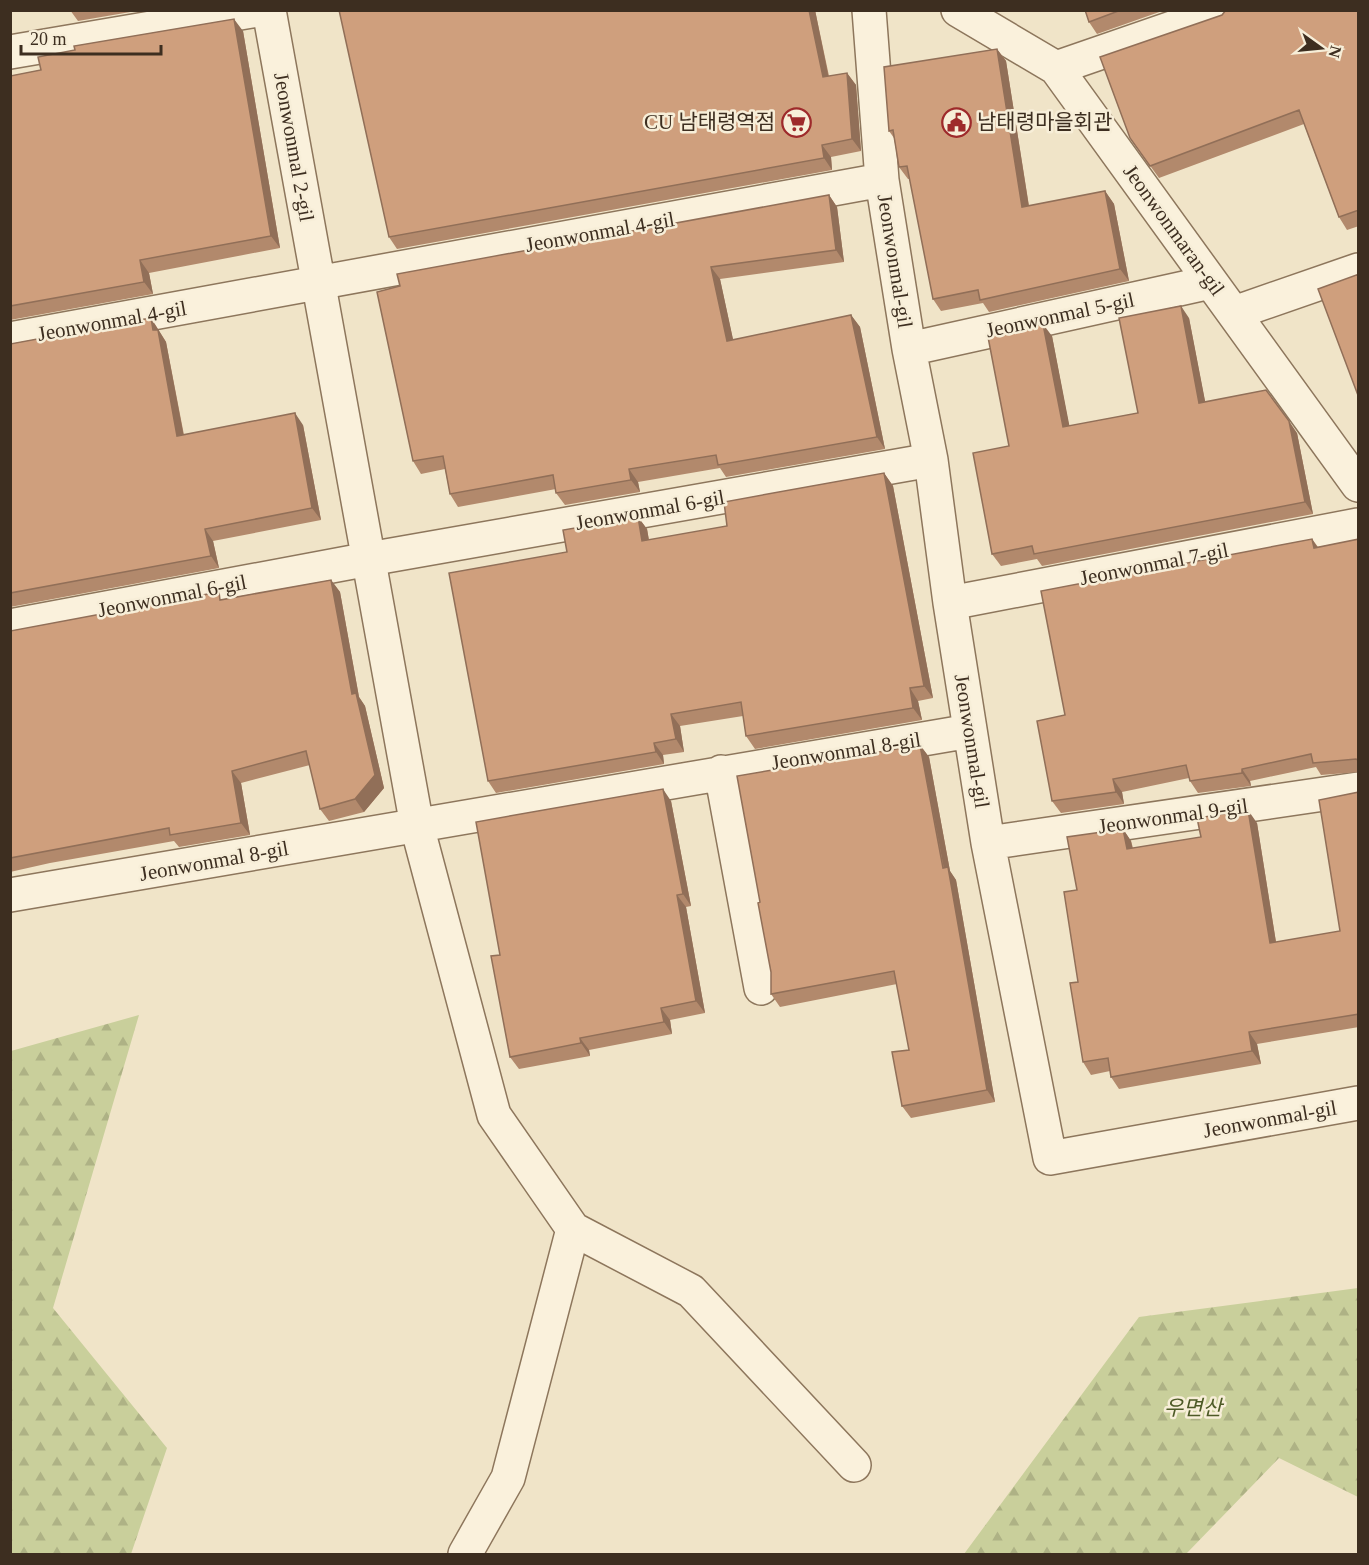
<svg xmlns="http://www.w3.org/2000/svg" width="1369" height="1565" font-family="'Times New Roman','Noto Sans KR',serif">
  <style>
    .forest { fill: url(#forest-firs) }
    .lines { fill: none; stroke-linecap: round; stroke-linejoin: round }
    .minor-casing { stroke: #8d765c; stroke-width: 36 }
    .minor { stroke: #faf1dc; stroke-width: 33 }
    .wall { fill: #b2896c }
    .shaded-wall { fill: #916f58 }
    .building { fill: #cf9f7d; stroke: #916f58; stroke-width: 1.5 }
    .labels { text-anchor: middle; stroke-width: 5; stroke-linejoin: round; paint-order: stroke }
    .poi-label { font-size: 21px; fill: #3d2e20; stroke: #f7eed8; text-anchor: end }
    .street-label { font-size: 21px; fill: #3d2e20; stroke: #f7eed8 }
    .park-label { font-size: 21px; font-style: italic; fill: #4d5a26; stroke: #f7eed8 }
  </style>
  <defs>
    <pattern id="forest-firs" width="22" height="20" patternUnits="userSpaceOnUse" patternTransform="scale(1.5)"><rect width="22" height="20" fill="#c9cf9b"/><path d="M5 1l3.5 6h-7zM16 11l3.5 6h-7z" fill="#aeb285"/></pattern>
  </defs>
  <rect width="100%" height="100%" fill="#f0e4c8"/>
  <!-- forest -->
  <path class="forest" d="M139 1015 53 1308 167 1448 131 1554H11V1051Z
    M1358 1288V1497L1279 1458 1186 1554H964L1139 1317Z"/>
  <g class="lines">
    <defs>
      <path id="minor" d="M269 10 417 826 494 1115 573 1229 508 1478 465 1554
        M869 10 882 180 909 349 931 460 950 603 988 843 1050 1158 1358 1103
        M958 10 1056 68 1358 485
        M10 52 257 10
        M1056 68 1224 10
        M1234 313 1358 270
        M10 339 882 180
        M909 349 1211 282
        M950 603 1358 525
        M10 626 369 559 931 460
        M721 772 761 988
        M988 843 1358 789
        M10 895 970 731
        M573 1229 691 1291 854 1465"/>
    </defs>
    <!-- minor casing -->
    <use href="#minor" class="minor-casing"/>
    <!-- minor -->
    <use href="#minor" class="minor"/>
  </g>
  <!-- wall -->
  <path class="wall" d="M70 10H142L78 21Z
    M815 10 829 76 847 73 856 85 861 151 831 157 832 170 397 249 389 237Z
    M1085 10H1165L1097 34 1089 22Z
    M1359 10V226L1347 230 1339 217 1304 124 1159 178 1130 138 1222 15Z
    M243 31 280 248 149 273 153 294 10 320V76Z
    M997 49 1006 61 1029 206 1105 191 1114 204 1129 281 989 312 983 303 941 311 933 299 910 179H908L899 167 894 138 889 131Z
    M829 195 837 207 844 262 720 279 733 340 851 315 860 327 885 449 726 477 720 468 638 482 640 492 565 505 556 493V489L458 507 450 494 445 469 421 474 413 461 377 292Z
    M151 318 166 342 184 435 303 425 321 520 213 541 219 568 10 607V344Z
    M1189 318 1205 402 1297 433 1313 514 1042 566 1037 559 1001 566 992 554 1009 446 1052 336 1069 426 1138 413Z
    M884 473 893 486 933 698 918 701 922 720 755 749 746 736 743 716 680 726 684 752 663 755 664 764 496 793 488 781 567 552 638 517 647 529 649 540 727 526Z
    M1312 539 1318 547 1359 539V772L1321 775 1316 767 1250 781 1251 786 1198 793 1190 781 1189 778 1122 792 1124 804 1061 813 1052 801 1065 715Z
    M331 580 340 592 359 697 365 706 384 788 364 812 329 821 320 809 310 765 241 783 250 835 179 847 174 841 50 863 10 872V631L224 599Z
    M920 745 929 757 950 871 956 880 995 1102 911 1118 902 1106 909 1050 897 984 780 1007 771 994V972L760 902Z
    M1359 792V1027L1257 1044 1261 1064 1119 1089 1111 1077 1110 1071 1091 1075 1083 1062 1078 982 1077 890 1123 829 1131 841 1133 848 1201 837 1257 823 1276 942 1340 931Z
    M671 801 691 906 686 907 705 1013 670 1020 672 1034 589 1050 590 1056 519 1069 510 1057 500 955Z"/>
  <!-- shaded-wall -->
  <path class="shaded-wall" d="M809 10H815L831 89 823 77Z
    M234 19 243 31 280 248 271 236Z
    M997 49 1006 61 1031 220 1022 207Z
    M847 73 856 85 861 151 852 139Z
    M822 145 831 157 832 170 824 158Z
    M1105 191 1114 204 1129 281 1120 269Z
    M829 195 837 207 844 262 836 250Z
    M140 260 149 273 153 294 144 282Z
    M711 267 720 279 736 353 727 341Z
    M1181 306 1189 318 1208 416 1199 403Z
    M851 315 860 327 885 449 877 437Z
    M151 318 166 342 186 448 177 436Z
    M1043 324 1052 336 1072 439 1063 427Z
    M295 413 303 425 321 520 312 508Z
    M1289 421 1297 433 1313 514 1305 502Z
    M629 469 638 482 640 492 631 480Z
    M884 473 893 486 933 698 924 686Z
    M638 517 647 529 651 553 642 541Z
    M205 529 213 541 219 568 211 556Z
    M1312 539 1320 551 1314 548Z
    M331 580 340 592 359 697 365 706 384 788 364 812 355 799 352 694Z
    M910 688 918 701 922 720 913 708Z
    M671 714 680 726 684 752 676 739Z
    M654 743 663 755 664 764 656 752Z
    M920 745 929 757 950 871 956 880 995 1102 987 1090Z
    M1242 769 1250 781 1251 786 1242 773Z
    M232 771 241 783 250 835 241 823Z
    M1113 779 1122 792 1124 804 1116 792Z
    M663 789 671 801 691 906 683 894Z
    M1248 810 1257 823 1278 955 1270 943Z
    M1123 829 1131 841 1135 862 1127 849Z
    M677 895 686 907 705 1013 696 1001Z
    M661 1008 670 1020 672 1034 664 1022Z
    M1249 1032 1257 1044 1261 1064 1252 1051Z
    M580 1038 589 1050 590 1056 581 1043Z"/>
  <!-- building -->
  <path class="building" d="M339 10H809L823 77 847 73 852 139 822 145 824 158 389 237Z
    M1085 10H1121L1089 22Z
    M1226 10H1359V210L1339 217 1299 110 1150 166 1130 138 1100 57 1222 15Z
    M234 19 271 236 140 260 144 282 10 306V76L41 70 38 57 75 50 74 46Z
    M997 49 1022 207 1105 191 1120 269 980 300 978 290 933 299 907 166 899 167 893 130 889 131 884 67Z
    M829 195 836 250 711 267 727 341 851 315 877 437 718 465 716 455 629 469 631 480 556 493 553 475 450 494 443 456 413 461 377 292 400 286 397 274Z
    M1359 274V398L1318 289Z
    M1181 306 1199 403 1266 390 1289 421 1305 502 1034 554 1032 546 992 554 973 453 1009 446 988 337 1043 324 1063 427 1138 413 1119 318Z
    M151 318 153 330H158L177 436 295 413 312 508 205 529 211 556 10 593V344Z
    M884 473 924 686 910 688 913 708 746 736 741 702 671 714 676 739 654 743 656 752 488 781 449 573 567 552 563 530 638 517 642 541 727 526 724 502Z
    M1312 539 1314 548 1359 539V761L1356 759 1313 763 1311 754 1242 769V773L1190 781 1186 765 1113 779 1116 792 1052 801 1037 721 1065 715 1041 591Z
    M331 580 352 694 356 693 375 775 355 799 320 809 306 751 232 771 241 823 170 835 169 828 10 858V631L219 592 220 600Z
    M920 745 943 868 948 867 987 1090 902 1106 892 1052 909 1050 894 971 771 994V972L758 903 760 902 737 776Z
    M663 789 683 894 677 895 696 1001 661 1008 664 1022 580 1038 581 1043 510 1057 491 956 500 955 476 822Z
    M1359 792V1014L1249 1032 1252 1051 1111 1077 1108 1058 1083 1062 1070 983 1078 982 1064 892 1077 890 1067 837 1123 829 1127 849 1201 837 1197 818 1248 810 1270 943 1340 931 1319 800Z"/>
  <!-- icons -->
  <defs>
    <symbol id="supermarket-ring" viewBox="-11 -11 22 22"><circle r="9.5" fill="#f7eed8" stroke="#9e2a2b" stroke-width="1.5"/><path d="M-6-5.5h2.5l.6 2H6L4.5 2H-2.5L-4.4-4H-6ZM-1.5 3.2a1.3 1.3 0 1 0 .1 0ZM3 3.2a1.3 1.3 0 1 0 .1 0Z" fill="#9e2a2b"/></symbol>
    <symbol id="civic-ring" viewBox="-11 -11 22 22"><circle r="9.5" fill="#f7eed8" stroke="#9e2a2b" stroke-width="1.5"/><path d="M-.6-6.5H3V-4.5H.6V-3L4-1V1h2V6H-6V1h2V-1L-.6-3ZM-1.2 2.5V6h2.4V2.5Z" fill="#9e2a2b"/></symbol>
  </defs>
  <g fill-rule="evenodd">
    <use href="#supermarket-ring" x="780" y="106" width="33" height="33"/>
    <use href="#civic-ring" x="940" y="106" width="33" height="33"/>
  </g>
  <g class="labels">
    <!-- poi labels -->
    <g class="poi-label">
      <text x="775" y="129">CU 남태령역점</text>
      <text x="977" y="129" text-anchor="start">남태령마을회관</text>
    </g>
    <!-- street labels -->
    <g class="street-label">
      <text transform="translate(294 147) rotate(80)" y="7">Jeonwonmal 2-gil</text>
      <text transform="translate(1174 230) rotate(54)" y="7">Jeonwonmaran-gil</text>
      <text transform="translate(600 232) rotate(-10)" y="7">Jeonwonmal 4-gil</text>
      <text transform="translate(895 261) rotate(81)" y="7">Jeonwonmal-gil</text>
      <text transform="translate(1060 315) rotate(-12)" y="7">Jeonwonmal 5-gil</text>
      <text transform="translate(112 321) rotate(-10)" y="7">Jeonwonmal 4-gil</text>
      <text transform="translate(650 510) rotate(-10)" y="7">Jeonwonmal 6-gil</text>
      <text transform="translate(1154 564) rotate(-11)" y="7">Jeonwonmal 7-gil</text>
      <text transform="translate(172 596) rotate(-11)" y="7">Jeonwonmal 6-gil</text>
      <text transform="translate(972 741) rotate(81)" y="7">Jeonwonmal-gil</text>
      <text transform="translate(846 751) rotate(-9)" y="7">Jeonwonmal 8-gil</text>
      <text transform="translate(1173 816) rotate(-8)" y="7">Jeonwonmal 9-gil</text>
      <text transform="translate(214 861) rotate(-10)" y="7">Jeonwonmal 8-gil</text>
      <text transform="translate(1270 1119) rotate(-10)" y="7">Jeonwonmal-gil</text>
    </g>
    <!-- park labels -->
    <g class="park-label">
      <text x="1193" y="1415">우면산</text>
    </g>
  </g>
  <!-- border -->
  <rect width="1369" height="1565" fill="none" stroke="#3d2e20" stroke-width="24"/>
  <!-- north arrow -->
  <g transform="translate(1321 48) rotate(105)" stroke="#f7eed8" stroke-width="4.5" paint-order="stroke">
  <path d="M0-4.5L10 22L0 15L-10 22Z" fill="#3d2e20"/>
  <text y="-9" font-size="16" font-weight="bold" text-anchor="middle" fill="#3d2e20">N</text>
  </g>
  <!-- scale -->
  <path d="M21 45v9h140v-9" fill="none" stroke="#3d2e20" stroke-width="3"/>
  <text x="30" y="45" font-size="18" fill="#3d2e20" stroke="#f7eed8" stroke-width="4.5" paint-order="stroke">20 m</text>
</svg>
